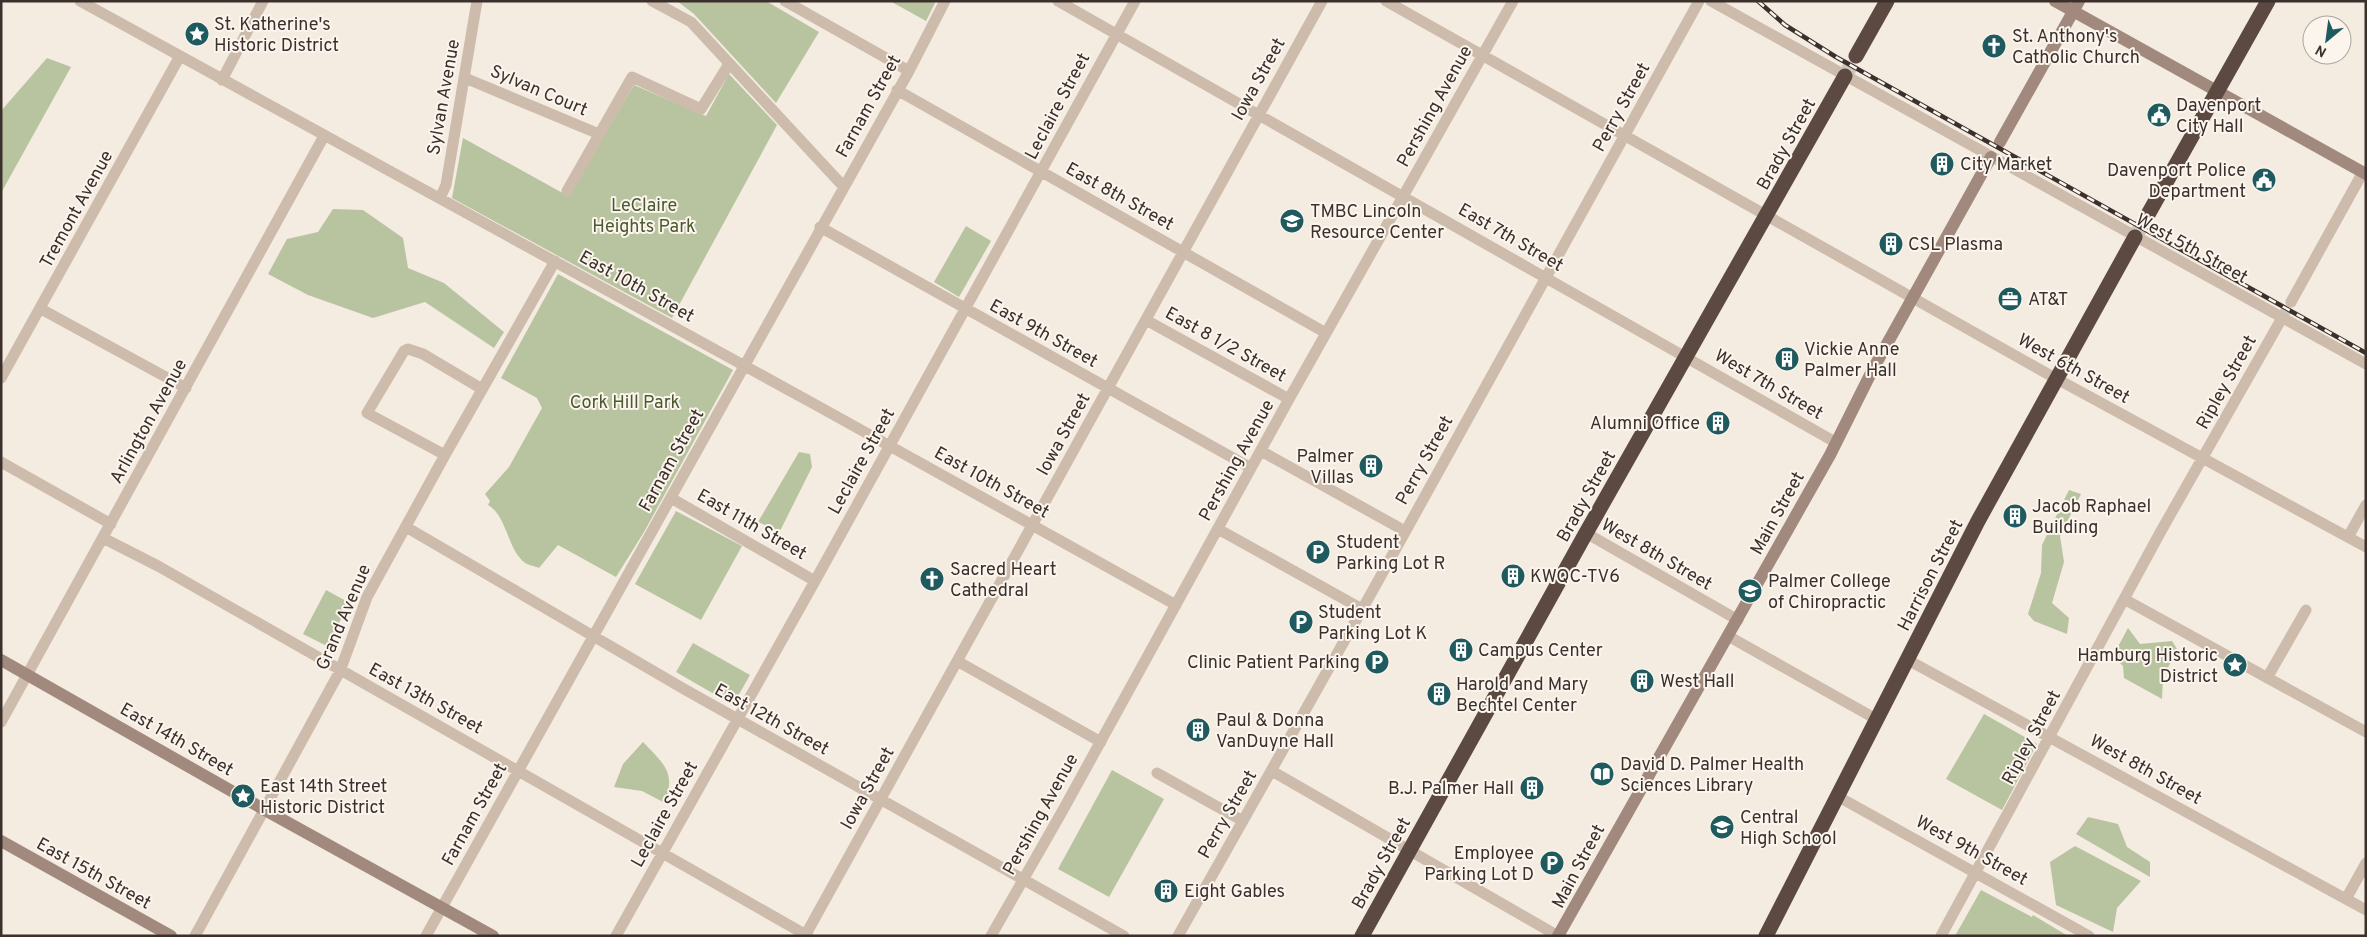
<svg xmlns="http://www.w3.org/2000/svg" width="2367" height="937" font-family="Overpass,sans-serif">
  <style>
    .green { fill: #b8c4a0 }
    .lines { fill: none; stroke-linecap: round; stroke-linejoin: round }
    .street-tunnel { stroke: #cfc6bd; stroke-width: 11; stroke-dasharray: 11 5.5; stroke-linecap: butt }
    .highway-tunnel { stroke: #cfc6bd; stroke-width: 15; stroke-dasharray: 15 8; stroke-linecap: butt }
    .street { stroke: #cdbbac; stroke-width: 11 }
    .secondary { stroke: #a18a7d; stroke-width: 12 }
    .highway { stroke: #5c4a42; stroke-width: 15 }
    .rail-casing { stroke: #3b302b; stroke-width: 4.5 }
    .rail { stroke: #fbf5ee; stroke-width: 2.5; stroke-dasharray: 8; stroke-linecap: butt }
    .labels { text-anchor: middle; stroke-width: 4; stroke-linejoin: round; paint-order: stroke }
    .poi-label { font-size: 18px; fill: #3b302b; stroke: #fbf5ee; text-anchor: start }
    .street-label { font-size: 18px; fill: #3b302b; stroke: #fbf5ee }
    .park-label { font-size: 18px; fill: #4a5a2e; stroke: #fbf5ee }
  </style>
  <rect width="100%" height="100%" fill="#f4ebe1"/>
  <!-- green -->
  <path class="green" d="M677 1H766L819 32 776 103 694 14Z
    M890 1H936L926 21Z
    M47 58 71 67 1 193V111Z
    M729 74 777 125 672 318 452 198 463 138 568 196 634 85 706 116Z
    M333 209 363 210 403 238 408 268 444 283 504 332 494 348 425 302 373 318 308 295 268 274 287 239 318 232Z
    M966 226 991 241 959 297 934 282Z
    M558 274 733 370 644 532 616 577 558 545 539 568C535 566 527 565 524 562 507 548 507 516 488 505L490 501 485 494 509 467 542 408 537 398 501 378Z
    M799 452 810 454 812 467 780 531 758 522Z
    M2069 490 2081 494 2060 536 2064 562 2052 603 2069 618 2067 634 2034 621 2028 614 2041 573 2042 545Z
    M676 511 742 546 701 620 635 584Z
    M326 590 348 602 329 647 303 634Z
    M2128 628 2140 644 2172 641 2177 649 2163 678 2162 699 2124 678 2123 666 2113 656Z
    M693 643 750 675 733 705 676 672Z
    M1984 714 2037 744 2002 810 1946 779Z
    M643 742C664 764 676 772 665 803L642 791 614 787 623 764Z
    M1112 770 1164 799 1109 897 1058 869Z
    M2088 817 2118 824 2127 847 2150 862V877L2076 834Z
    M2075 846 2141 881 2117 908 2113 932 2056 905 2050 862Z
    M1981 890 2032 917 2033 915 2068 936H1955Z"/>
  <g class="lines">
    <!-- street-tunnel -->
    <path class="street-tunnel" d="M2282 318 2291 302"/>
    <!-- highway-tunnel -->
    <path class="highway-tunnel" d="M1845 76 1856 56
      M2135 237 2146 218"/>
    <!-- street -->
    <path class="street" d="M80 1 816 405 1176 605
      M652 1 691 22 843 186
      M785 1 909 71
      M1058 1 1835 442
      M1386 1 2046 373 2366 547
      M1711 1 2366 364
      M465 78 599 134
      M222 80 263 1
      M897 90 1326 333
      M567 191 632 77 701 109 729 64
      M440 198 446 185 477 1
      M820 227 1251 468
      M2291 302 2363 172
      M41 309 186 388
      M1146 320 1289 399
      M1 378 180 56
      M1261 451 1405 531
      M445 455 367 413 404 351 408 349 423 354 482 389
      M1 462 111 524
      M671 498 815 581
      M406 527 684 689 1124 936
      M1218 529 1362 609
      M1586 533 1738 620
      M2348 537 2366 505
      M103 538 158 566 808 936
      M2124 599 2366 732
      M1728 636 1876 719
      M1908 660 2366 910
      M957 661 1101 742
      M2267 678 2306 610
      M1 722 324 136
      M1272 771 1558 936
      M1157 773 1243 821
      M1837 796 2089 936
      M2346 899 2366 863
      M195 936 340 671 367 597 445 455 555 261
      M426 936 909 71 945 1
      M616 936 815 581 1135 1
      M805 936 1322 1
      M991 936 1063 810 1289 399 1513 1
      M1178 936 1373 590 1699 1
      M1941 936 2161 531 2282 318"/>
    <!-- secondary -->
    <path class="secondary" d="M2055 1 2366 174
      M2000 142 2079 1
      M1 660 265 810 493 936
      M1 841 171 936
      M1558 936 1830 455 1873 369 1991 157"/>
    <!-- highway -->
    <path class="highway" d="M1856 56 1887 1
      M2146 218 2268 1
      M1362 936 1586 533 1845 76
      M1766 936 1978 521 2135 237"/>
    <defs>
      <path id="rail" d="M1758 1 1785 25 1836 57 2366 353"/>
    </defs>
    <!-- rail casing -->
    <use href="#rail" class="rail-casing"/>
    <!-- rail -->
    <use href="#rail" class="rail"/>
  </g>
  <!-- icons -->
  <defs>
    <symbol id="sight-disc" viewBox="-11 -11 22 22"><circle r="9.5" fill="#1f5a5e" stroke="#fbf5ee"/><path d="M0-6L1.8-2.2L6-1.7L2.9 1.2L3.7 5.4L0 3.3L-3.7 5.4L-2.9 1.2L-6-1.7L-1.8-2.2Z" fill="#fff"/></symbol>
    <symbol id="church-disc" viewBox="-11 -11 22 22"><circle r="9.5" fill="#1f5a5e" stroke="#fbf5ee"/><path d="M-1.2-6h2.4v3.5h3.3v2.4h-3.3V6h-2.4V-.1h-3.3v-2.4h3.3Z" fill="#fff"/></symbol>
    <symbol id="civic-disc" viewBox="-11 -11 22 22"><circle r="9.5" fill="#1f5a5e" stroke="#fbf5ee"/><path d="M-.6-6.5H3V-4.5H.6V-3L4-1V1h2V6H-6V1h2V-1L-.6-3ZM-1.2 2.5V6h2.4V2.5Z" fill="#fff"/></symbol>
    <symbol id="building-disc" viewBox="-11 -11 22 22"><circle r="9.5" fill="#1f5a5e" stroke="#fbf5ee"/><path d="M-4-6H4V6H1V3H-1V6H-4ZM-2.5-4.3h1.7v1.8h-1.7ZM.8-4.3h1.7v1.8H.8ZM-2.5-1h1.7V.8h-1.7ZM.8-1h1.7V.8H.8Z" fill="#fff"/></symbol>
    <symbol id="school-disc" viewBox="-11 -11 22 22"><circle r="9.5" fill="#1f5a5e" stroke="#fbf5ee"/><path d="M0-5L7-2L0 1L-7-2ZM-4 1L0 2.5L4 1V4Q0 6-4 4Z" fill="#fff"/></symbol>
    <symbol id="office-disc" viewBox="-11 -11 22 22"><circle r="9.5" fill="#1f5a5e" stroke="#fbf5ee"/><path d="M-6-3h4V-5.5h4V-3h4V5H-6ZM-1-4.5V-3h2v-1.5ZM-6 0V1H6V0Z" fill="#fff"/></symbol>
    <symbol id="parking-disc" viewBox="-11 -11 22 22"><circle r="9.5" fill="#1f5a5e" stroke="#fbf5ee"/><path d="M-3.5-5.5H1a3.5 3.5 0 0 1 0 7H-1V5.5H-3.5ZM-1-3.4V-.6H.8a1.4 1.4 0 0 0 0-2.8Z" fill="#fff"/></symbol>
    <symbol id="university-disc" viewBox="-11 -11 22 22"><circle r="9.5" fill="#1f5a5e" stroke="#fbf5ee"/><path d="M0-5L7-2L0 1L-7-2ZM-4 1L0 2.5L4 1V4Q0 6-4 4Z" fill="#fff"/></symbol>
    <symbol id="library-disc" viewBox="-11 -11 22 22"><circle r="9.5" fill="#1f5a5e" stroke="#fbf5ee"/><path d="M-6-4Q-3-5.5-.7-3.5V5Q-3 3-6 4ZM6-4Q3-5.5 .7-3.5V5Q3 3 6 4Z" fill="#fff"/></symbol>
  </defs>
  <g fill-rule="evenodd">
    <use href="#sight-disc" x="183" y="20" width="28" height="28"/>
    <use href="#church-disc" x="1980" y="32" width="28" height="28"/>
    <use href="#civic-disc" x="2145" y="101" width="28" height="28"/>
    <use href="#building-disc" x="1928" y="150" width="28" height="28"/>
    <use href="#civic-disc" x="2250" y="166" width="28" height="28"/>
    <use href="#school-disc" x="1278" y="207" width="28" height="28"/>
    <use href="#building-disc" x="1877" y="230" width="28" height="28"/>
    <use href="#office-disc" x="1996" y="285" width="28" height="28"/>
    <use href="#building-disc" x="1773" y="345" width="28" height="28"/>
    <use href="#building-disc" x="1704" y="409" width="28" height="28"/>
    <use href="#building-disc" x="1357" y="452" width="28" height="28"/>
    <use href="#building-disc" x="2001" y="502" width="28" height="28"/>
    <use href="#parking-disc" x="1304" y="538" width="28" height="28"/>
    <use href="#building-disc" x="1499" y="562" width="28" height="28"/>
    <use href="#church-disc" x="918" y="565" width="28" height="28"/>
    <use href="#university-disc" x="1736" y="577" width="28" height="28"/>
    <use href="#parking-disc" x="1287" y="608" width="28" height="28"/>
    <use href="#building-disc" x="1447" y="636" width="28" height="28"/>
    <use href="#parking-disc" x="1363" y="648" width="28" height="28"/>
    <use href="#sight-disc" x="2221" y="651" width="28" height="28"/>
    <use href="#building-disc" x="1628" y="667" width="28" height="28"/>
    <use href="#building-disc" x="1425" y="680" width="28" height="28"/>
    <use href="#building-disc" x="1184" y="716" width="28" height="28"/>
    <use href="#library-disc" x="1588" y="760" width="28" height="28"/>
    <use href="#building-disc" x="1518" y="774" width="28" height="28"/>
    <use href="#sight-disc" x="229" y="782" width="28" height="28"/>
    <use href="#school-disc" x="1708" y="813" width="28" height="28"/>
    <use href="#parking-disc" x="1538" y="849" width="28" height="28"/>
    <use href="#building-disc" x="1152" y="877" width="28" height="28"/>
  </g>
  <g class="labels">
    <!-- poi labels -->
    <g class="poi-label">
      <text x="214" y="30">St. Katherine's<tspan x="214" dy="21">Historic District</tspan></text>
      <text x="2012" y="42">St. Anthony's<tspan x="2012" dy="21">Catholic Church</tspan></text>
      <text x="2176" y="111">Davenport<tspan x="2176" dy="21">City Hall</tspan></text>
      <text x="1960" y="170">City Market</text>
      <text x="2246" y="176" text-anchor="end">Davenport Police<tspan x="2246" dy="21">Department</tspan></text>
      <text x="1310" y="217">TMBC Lincoln<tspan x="1310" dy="21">Resource Center</tspan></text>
      <text x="1908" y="250">CSL Plasma</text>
      <text x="2028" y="305">AT&amp;T</text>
      <text x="1804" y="355">Vickie Anne<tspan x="1804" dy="21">Palmer Hall</tspan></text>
      <text x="1700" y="429" text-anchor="end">Alumni Office</text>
      <text x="1354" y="462" text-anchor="end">Palmer<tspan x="1354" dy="21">Villas</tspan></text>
      <text x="2032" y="512">Jacob Raphael<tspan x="2032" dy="21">Building</tspan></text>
      <text x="1336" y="548">Student<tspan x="1336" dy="21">Parking Lot R</tspan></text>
      <text x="950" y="575">Sacred Heart<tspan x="950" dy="21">Cathedral</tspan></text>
      <text x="1530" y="582">KWQC-TV6</text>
      <text x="1768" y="587">Palmer College<tspan x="1768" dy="21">of Chiropractic</tspan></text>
      <text x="1318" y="618">Student<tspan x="1318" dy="21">Parking Lot K</tspan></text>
      <text x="1478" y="656">Campus Center</text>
      <text x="2218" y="661" text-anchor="end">Hamburg Historic<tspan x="2218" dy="21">District</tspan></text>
      <text x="1360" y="668" text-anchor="end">Clinic Patient Parking</text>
      <text x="1660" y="687">West Hall</text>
      <text x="1456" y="690">Harold and Mary<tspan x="1456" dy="21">Bechtel Center</tspan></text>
      <text x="1216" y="726">Paul &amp; Donna<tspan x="1216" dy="21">VanDuyne Hall</tspan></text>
      <text x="1620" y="770">David D. Palmer Health<tspan x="1620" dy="21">Sciences Library</tspan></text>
      <text x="260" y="792">East 14th Street<tspan x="260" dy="21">Historic District</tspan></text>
      <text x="1514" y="794" text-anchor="end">B.J. Palmer Hall</text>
      <text x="1740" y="823">Central<tspan x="1740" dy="21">High School</tspan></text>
      <text x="1534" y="859" text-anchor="end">Employee<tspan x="1534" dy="21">Parking Lot D</tspan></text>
      <text x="1184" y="897">Eight Gables</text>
    </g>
    <!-- street labels -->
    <g class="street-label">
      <text transform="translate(1258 79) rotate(-61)" y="6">Iowa Street</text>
      <text transform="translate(539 90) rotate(23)" y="6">Sylvan Court</text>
      <text transform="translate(443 97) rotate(-80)" y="6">Sylvan Avenue</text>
      <text transform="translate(868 106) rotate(-61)" y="6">Farnam Street</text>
      <text transform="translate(1057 106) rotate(-62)" y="6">Leclaire Street</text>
      <text transform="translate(1434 106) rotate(-61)" y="6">Pershing Avenue</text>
      <text transform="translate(1621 107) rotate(-61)" y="6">Perry Street</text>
      <text transform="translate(1786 144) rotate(-61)" y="6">Brady Street</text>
      <text transform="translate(1120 196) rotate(29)" y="6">East 8th Street</text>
      <text transform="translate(76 209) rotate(-61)" y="6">Tremont Avenue</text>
      <text transform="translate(1511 237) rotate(30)" y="6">East 7th Street</text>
      <text transform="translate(2192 248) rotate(29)" y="6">West 5th Street</text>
      <text transform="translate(637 286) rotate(29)" y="6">East 10th Street</text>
      <text transform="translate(1044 333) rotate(29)" y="6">East 9th Street</text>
      <text transform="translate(1226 344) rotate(29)" y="6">East 8 1/2 Street</text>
      <text transform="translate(2074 368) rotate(29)" y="6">West 6th Street</text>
      <text transform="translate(2226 382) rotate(-61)" y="6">Ripley Street</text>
      <text transform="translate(1769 384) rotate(30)" y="6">West 7th Street</text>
      <text transform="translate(148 421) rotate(-61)" y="6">Arlington Avenue</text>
      <text transform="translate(1063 434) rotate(-61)" y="6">Iowa Street</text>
      <text transform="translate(671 460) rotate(-61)" y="6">Farnam Street</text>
      <text transform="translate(1236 460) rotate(-61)" y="6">Pershing Avenue</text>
      <text transform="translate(1424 460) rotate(-61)" y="6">Perry Street</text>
      <text transform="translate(861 461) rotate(-61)" y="6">Leclaire Street</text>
      <text transform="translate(992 482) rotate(29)" y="6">East 10th Street</text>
      <text transform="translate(1586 496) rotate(-61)" y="6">Brady Street</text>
      <text transform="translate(1777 513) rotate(-61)" y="6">Main Street</text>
      <text transform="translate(752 524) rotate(30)" y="6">East 11th Street</text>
      <text transform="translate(1657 554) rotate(30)" y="6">West 8th Street</text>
      <text transform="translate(1930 575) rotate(-63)" y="6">Harrison Street</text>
      <text transform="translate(343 617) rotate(-67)" y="6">Grand Avenue</text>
      <text transform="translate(426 698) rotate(29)" y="6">East 13th Street</text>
      <text transform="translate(772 719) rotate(29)" y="6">East 12th Street</text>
      <text transform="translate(2031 737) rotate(-62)" y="6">Ripley Street</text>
      <text transform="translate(177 739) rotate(30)" y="6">East 14th Street</text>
      <text transform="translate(2146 769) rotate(29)" y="6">West 8th Street</text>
      <text transform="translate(867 788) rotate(-61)" y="6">Iowa Street</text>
      <text transform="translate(474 814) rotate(-61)" y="6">Farnam Street</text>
      <text transform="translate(664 814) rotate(-61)" y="6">Leclaire Street</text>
      <text transform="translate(1040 814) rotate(-61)" y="6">Pershing Avenue</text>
      <text transform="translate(1227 814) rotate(-60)" y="6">Perry Street</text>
      <text transform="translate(1972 850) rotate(29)" y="6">West 9th Street</text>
      <text transform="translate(1381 863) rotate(-61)" y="6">Brady Street</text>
      <text transform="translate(1578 866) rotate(-62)" y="6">Main Street</text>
      <text transform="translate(94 873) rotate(29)" y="6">East 15th Street</text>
    </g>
    <!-- park labels -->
    <g class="park-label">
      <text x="644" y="211">LeClaire<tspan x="644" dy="21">Heights Park</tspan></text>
      <text x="625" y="408">Cork Hill Park</text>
    </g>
  </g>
  <!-- border -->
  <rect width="2367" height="937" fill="none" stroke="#3b302b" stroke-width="5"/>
  <!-- north arrow -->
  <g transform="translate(2327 40) rotate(209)"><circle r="24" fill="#fbf5ee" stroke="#aea6a0"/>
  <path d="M0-4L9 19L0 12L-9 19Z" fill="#1f5a5e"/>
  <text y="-8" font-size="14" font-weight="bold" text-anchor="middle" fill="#3b302b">N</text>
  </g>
</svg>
